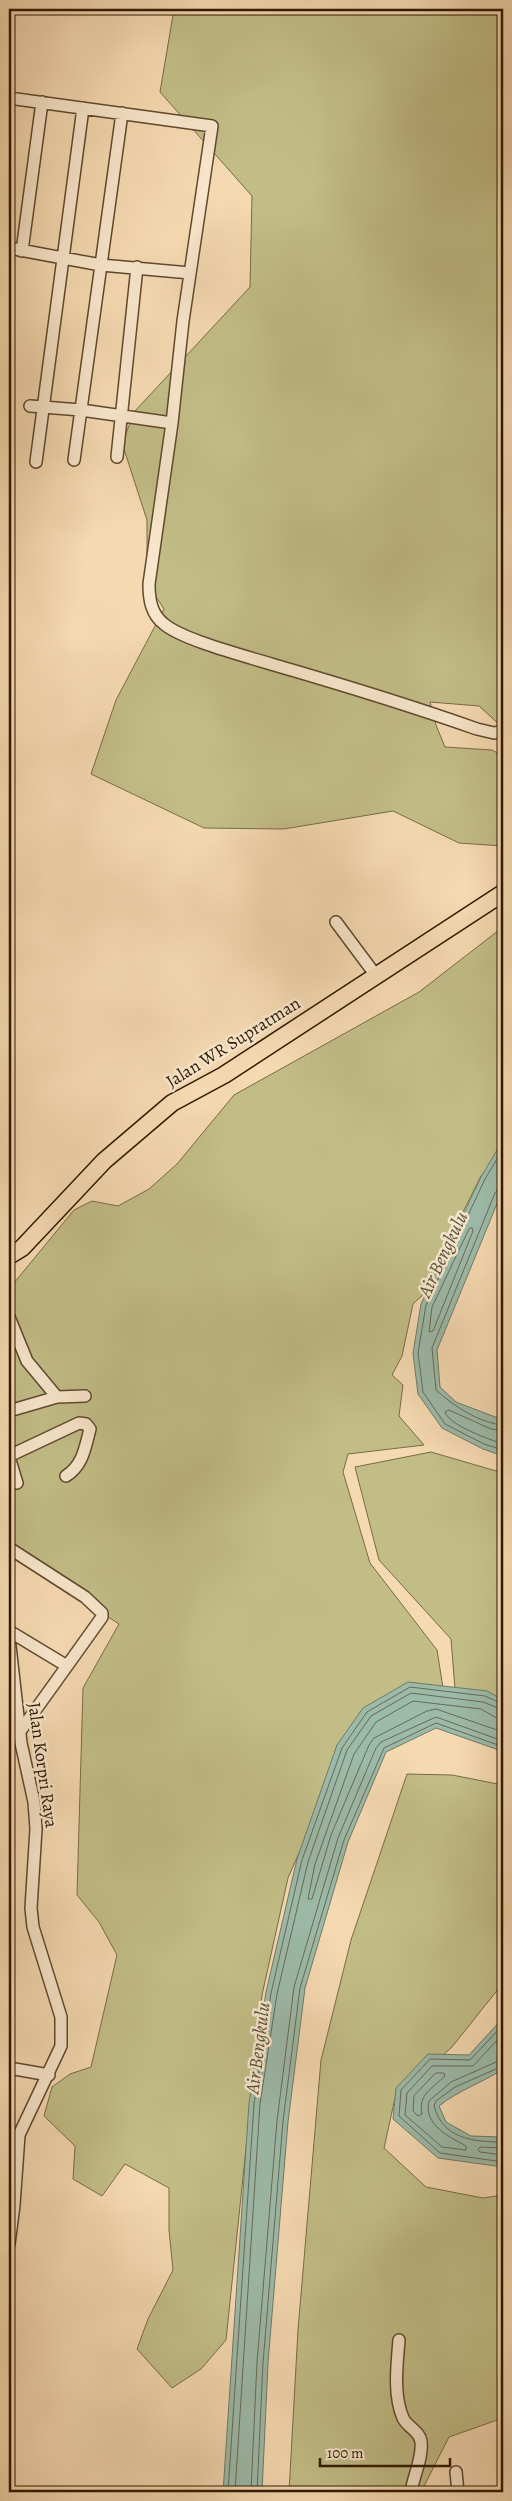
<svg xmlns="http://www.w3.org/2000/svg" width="512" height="2501" font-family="Alegreya,serif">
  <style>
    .green { fill: #c2bd87; stroke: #786b44 }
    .water { fill: #9cbaa9; stroke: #707a66 }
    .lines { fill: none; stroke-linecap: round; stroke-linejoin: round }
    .shore { stroke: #666a55; stroke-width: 1 }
    .minor-casing { stroke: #60492d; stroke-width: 14 }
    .highway-casing { stroke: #2f1901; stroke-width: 19 }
    .minor { stroke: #f8e6cc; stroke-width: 11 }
    .highway { stroke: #f5d9b1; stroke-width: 16 }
    .labels { text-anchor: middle; stroke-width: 5; stroke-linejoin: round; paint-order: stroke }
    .street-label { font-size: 18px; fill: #2f1901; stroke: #f8e6cc }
    .water-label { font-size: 19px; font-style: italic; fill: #55513c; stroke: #f8e6cc }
  </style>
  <rect width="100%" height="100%" fill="#f5d9b1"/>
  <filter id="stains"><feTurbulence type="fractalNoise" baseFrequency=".004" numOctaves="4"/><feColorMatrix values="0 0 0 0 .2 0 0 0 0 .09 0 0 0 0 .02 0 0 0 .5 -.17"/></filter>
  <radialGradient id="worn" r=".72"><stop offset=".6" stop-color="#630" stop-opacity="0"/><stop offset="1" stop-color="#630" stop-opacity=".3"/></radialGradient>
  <!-- green -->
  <path class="green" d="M174 9H503V728L479 706 430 702 436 725 445 747 492 750 503 756V846L459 843 393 811 284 829 204 828 91 774 116 700 164 609 147 583V520L122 443 135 411 250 287 252 196 160 92Z
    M503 927V1151L481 1176 463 1212 454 1266 413 1304 402 1356 392 1375 403 1385 399 1416 424 1445 348 1454 343 1472 370 1563 437 1650 444 1694 346 1746 288 1878 262 1995 226 2340 201 2369 172 2388 137 2349 148 2319 173 2270 169 2230V2188L125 2164 102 2196 73 2179 75 2146 44 2116 52 2087 70 2074 91 2067 117 1955 99 1922 77 1895 83 1688 119 1624 9 1553V1289L74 1210 92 1201 118 1206 149 1189 177 1164 234 1095 419 992Z
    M431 1452 503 1473V1710L455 1689 451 1639 379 1560 355 1467Z
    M407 1774 452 1775 503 1785V1983L452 2047 395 2098 384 2148 426 2187 483 2198 503 2195V2418L449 2437 421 2492H289L298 2330 321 2060 351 1940Z"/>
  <!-- water -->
  <path class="water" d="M503 1140V1189L437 1350 440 1387 456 1402 503 1420V1456L483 1449 442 1428 418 1394 413 1353 421 1304 481 1177Z
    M408 1682 487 1691 503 1700V1756L496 1749 436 1728 386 1752 348 1842 305 1988 288 2122 268 2363 262 2492H223L249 2103 266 1992 297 1859 337 1745 363 1708Z
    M503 2018V2069C482 2083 459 2090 439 2106L446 2122 471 2136 503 2137V2167L438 2158 393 2119 396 2088 428 2054 469 2055Z"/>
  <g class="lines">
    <!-- shore -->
    <path class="shore" d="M503 1149 485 1179 426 1305 418 1353 423 1392 445 1424 484 1444 503 1450
      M503 1187 499 1188 495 1193 432 1348 436 1390C454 1406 479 1423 503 1425
      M472 1228 473 1231 433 1331 429 1332 432 1307 469 1229Z
      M503 1431 491 1429 449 1410 445 1412C450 1426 489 1439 503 1444
      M503 1718 495 1717 481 1709 413 1701 376 1722 354 1754 315 1864 308 1899H312L331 1835 369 1745 374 1738 427 1711 436 1709 503 1732
      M503 2025 470 2060 430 2059 401 2090 399 2116 440 2153 503 2162
      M503 2034 473 2066H432L407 2093 405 2115 442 2147 466 2150V2146C450 2137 423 2125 429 2101L451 2082 503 2059
      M503 2066 455 2087 436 2101 434 2106C443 2139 473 2142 503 2142
      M436 2073H444L445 2076C432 2089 418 2094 422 2114L418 2116 413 2111 414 2096Z
      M503 2148 480 2147 478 2150 480 2152 503 2155
      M228 2492 254 2104 271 1993 302 1860 342 1748 367 1712 410 1687 485 1696 503 1704
      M235 2492 260 2104 277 1994 308 1862 347 1750 371 1716 411 1693 483 1702 503 1710
      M251 2492 257 2362 277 2121 294 1987 338 1838 376 1748 381 1742 436 1717 503 1741
      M257 2492 263 2363 283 2121 300 1988 344 1840 384 1748 436 1723 498 1745 503 1749"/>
    <defs>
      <path id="minor" d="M9 98 212 126 183 321 172 423 149 584C149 599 151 614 164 624 183 640 245 656 271 664 340 684 409 705 477 729L494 733 503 731
        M9 248 101 265 190 273
        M22 251 42 102
        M30 406 81 410 172 423
        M117 457 137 267
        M74 460 122 113
        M36 462 83 108
        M336 922 377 977
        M9 1317 27 1361 57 1397
        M9 1411 57 1397 85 1396
        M9 1456 79 1423 86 1424 90 1429C85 1448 83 1465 66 1476
        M9 1457 17 1483
        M9 1548 85 1597 102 1613V1617L67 1666
        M9 1631 67 1666 21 1730
        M9 1637 21 1743 34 1802 36 1829 31 1908 33 1927 61 2017V2046L19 2135 14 2205 9 2244
        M9 2068 49 2075
        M399 2340C397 2365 393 2395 403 2418 407 2427 420 2431 421 2442 423 2458 413 2477 411 2492
        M456 2472 458 2492"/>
      <path id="highway" d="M9 1256 22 1248 104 1161 172 1103 224 1075 503 893"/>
    </defs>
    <!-- minor casing -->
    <use href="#minor" class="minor-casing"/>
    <!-- highway casing -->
    <use href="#highway" class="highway-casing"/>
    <!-- minor -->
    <use href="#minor" class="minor"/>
    <!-- highway -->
    <use href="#highway" class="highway"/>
  </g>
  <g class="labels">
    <!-- street labels -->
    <g class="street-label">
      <text transform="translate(233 1042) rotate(-32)" y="6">Jalan WR Supratman</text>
      <text transform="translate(43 1765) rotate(82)" y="6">Jalan Korpri Raya</text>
    </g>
    <!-- water labels -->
    <g class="water-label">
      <text transform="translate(442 1254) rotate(-65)" y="7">Air Bengkulu</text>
      <text transform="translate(257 2048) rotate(-83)" y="7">Air Bengkulu</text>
    </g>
  </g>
  <!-- margin -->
  <rect width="512" height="2501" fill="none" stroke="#f5d9b1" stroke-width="30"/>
  <rect x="10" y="10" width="492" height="2481" fill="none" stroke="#2f1901" stroke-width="2.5"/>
  <rect x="15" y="15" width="482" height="2471" fill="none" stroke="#2f1901"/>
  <!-- scale -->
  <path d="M320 2458v8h130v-8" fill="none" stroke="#2f1901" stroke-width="2.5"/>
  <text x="327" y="2458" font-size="15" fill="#2f1901" stroke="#f8e6cc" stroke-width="4" paint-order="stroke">100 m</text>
  <rect width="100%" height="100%" filter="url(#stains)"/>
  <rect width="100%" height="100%" fill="url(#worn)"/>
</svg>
